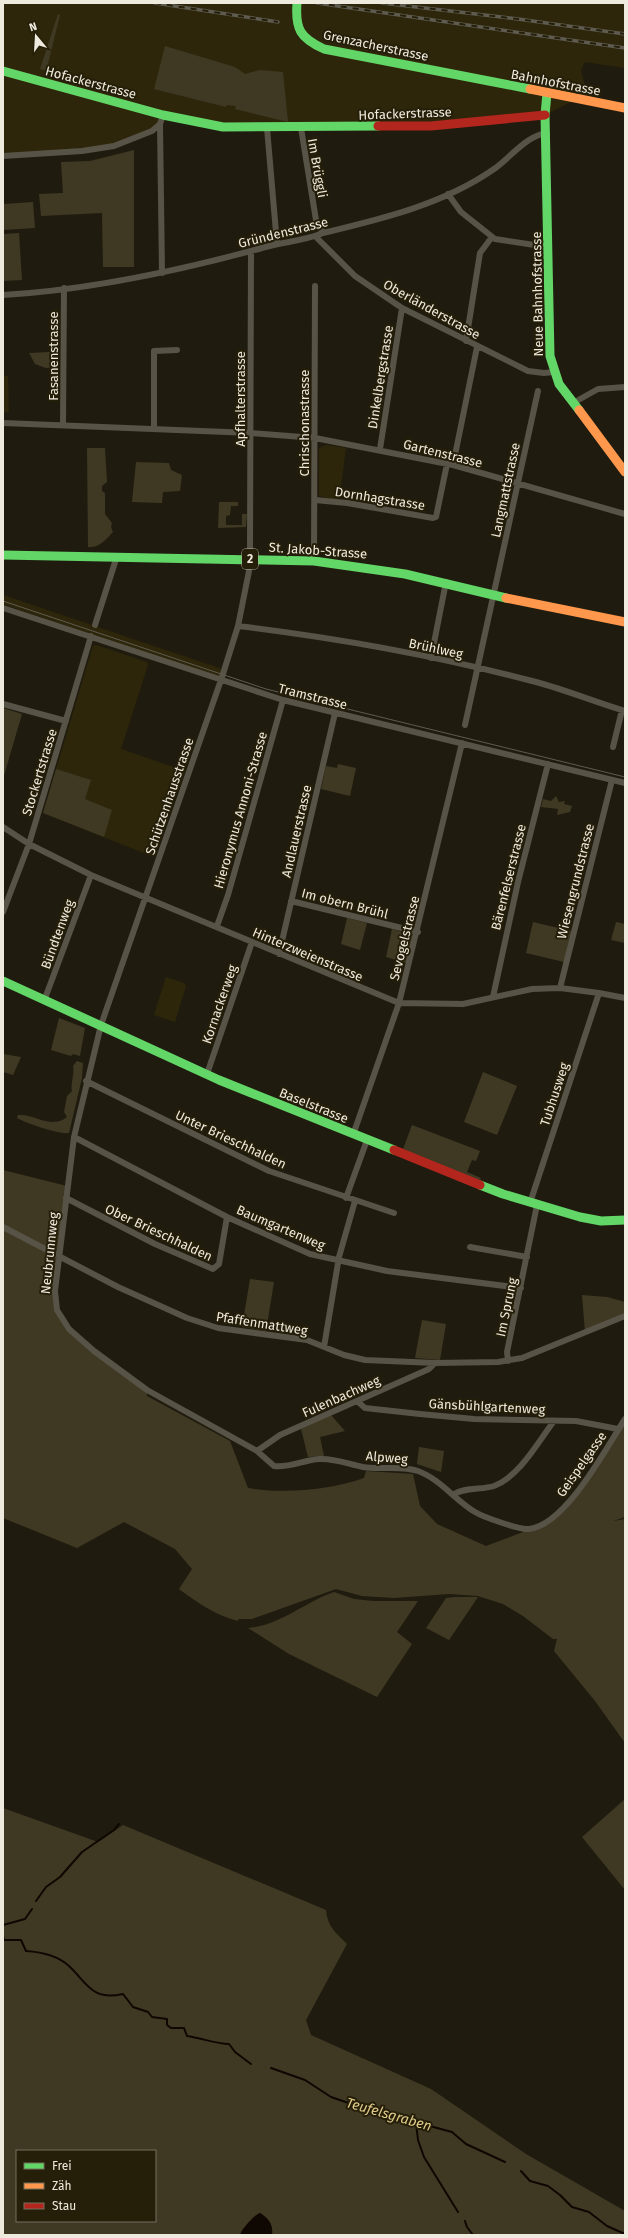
<svg xmlns="http://www.w3.org/2000/svg" width="628" height="2238" font-family="'Fira Sans',sans-serif">
  <style>
    .built { fill: #2e260a }
    .green { fill: #3f3924; fill-rule: evenodd }
    .water { fill: #0f0701 }
    .lines { fill: none; stroke-linecap: round; stroke-linejoin: round }
    .stream { stroke: #0f0701; stroke-width: 2 }
    .street { stroke: #575346; stroke-width: 6 }
    .fast { stroke: #63d668; stroke-width: 9 }
    .slow { stroke: #ff974d; stroke-width: 9 }
    .jam { stroke: #b3261e; stroke-width: 9 }
    .tram { stroke: #5e5b50; stroke-width: 1 }
    .rail-casing { stroke: #5e5b50; stroke-width: 3.5 }
    .rail { stroke: #251f09; stroke-width: 2; stroke-dasharray: 6; stroke-linecap: butt }
    .labels { text-anchor: middle; stroke-width: 4; stroke-linejoin: round; paint-order: stroke }
    .shield { fill: #251f09; stroke: #b2ad9d; stroke-width: 1 }
    .shield-label { font-size: 12px; font-weight: bold; fill: #eeeadd }
    .street-label { font-size: 13px; fill: #eeeadd; stroke: #251f09 }
    .water-label { font-size: 14px; font-style: italic; fill: #e0cb89; stroke: #251f09 }
  </style>
  <rect width="100%" height="100%" fill="#1f1c0f"/>
  <!-- built -->
  <path class="built" d="M3 3H625V68L585 62 581 70 587 94 545 115 472 124 242 129 164 115 160 124 114 146 3 156Z
    M3 376H8L9 412H3Z
    M326 445 346 448 339 501 319 496V448Z
    M3 595 222 669 220 675 218 677 3 604Z
    M96 645 147 662 148 665 121 749 185 771 154 857 43 813 93 646Z
    M166 977 184 983 186 986 175 1022 154 1015Z"/>
  <!-- green -->
  <path class="green" d="M58 14 60 15 48 64 52 66 51 72 40 69Z
    M165 46 235 67 245 74 260 70 283 72 288 122 235 109 236 106 227 105 226 107 154 89Z
    M134 150V267H103L102 213 41 216 39 194 63 193 61 162 90 161Z
    M33 202 35 228 3 230V204Z
    M19 233 22 280 3 281V234Z
    M49 352 56 354 55 367 46 368 35 364 29 353Z
    M87 448H105L107 482 102 486V491L105 493V514L112 523 111 527 113 532C106 539 100 548 88 547Z
    M136 462 169 463 171 470 182 475 180 491 163 492 162 503 132 502Z
    M219 502H238V506H231L230 515 226 516V525H242V514H247L246 527 218 528Z
    M3 708 22 714 3 779Z
    M338 764 356 768 350 796 321 789 326 766 337 768Z
    M56 769 91 780 85 799 112 810 104 837 43 813Z
    M556 796 559 802 565 801 564 804 572 806 570 812 557 815 558 809 541 807 543 799 551 801Z
    M347 918 367 923 360 950 341 944Z
    M533 922 571 931 564 962 526 953Z
    M616 922 625 924V943L611 940Z
    M392 929 412 935 413 938 407 963 386 957Z
    M59 1018 85 1028 80 1056 73 1054 71 1056 51 1050Z
    M3 1054 21 1057 13 1075 3 1072Z
    M77 1061 83 1063 82 1078 69 1133C58 1134 28 1124 17 1118L18 1115C36 1114 51 1130 67 1117L64 1112 67 1096 72 1091C70 1083 75 1075 73 1066Z
    M483 1072 517 1086 497 1135 464 1122Z
    M412 1125 480 1151 476 1161 472 1160 467 1172 481 1178 479 1181 403 1149Z
    M3 1170 67 1186 55 1303 69 1329 147 1390V1396L230 1441 248 1488C284 1494 330 1490 364 1478L366 1471 413 1474 420 1506 437 1524 486 1546C508 1537 531 1531 551 1518 576 1501 607 1446 625 1419V1517L613 1521 625 1519V1743L595 1701 554 1651 557 1639H553L523 1616 503 1604 478 1596 449 1594 394 1598 362 1596 336 1589 252 1619H238V1621C215 1615 198 1603 179 1589L192 1569 175 1549 124 1522 77 1548 3 1518Z
    M250 1279 274 1282 266 1331 242 1327Z
    M582 1295 607 1297 625 1302V1316L585 1332Z
    M422 1320 446 1324 440 1360 415 1358Z
    M331 1415 345 1431 320 1437 324 1456 308 1457 301 1429Z
    M419 1447 444 1451 441 1472 417 1464Z
    M334 1592 354 1599 373 1601H418L397 1632 412 1644 377 1697 289 1654 248 1628C279 1626 305 1602 334 1592Z
    M454 1597H478L449 1640 426 1628 446 1598Z
    M625 1799V1890L582 1837Z
    M3 1808 98 1842 123 1825 326 1910C327 1926 336 1933 347 1944L306 2020 311 2035 431 2089 526 2154 625 2211V2235H272C273 2224 269 2219 260 2213L242 2230 240 2235H3ZM17 2151H155V2221H17Z"/>
  <!-- water -->
  <path class="water" d="M260 2213C269 2219 273 2224 272 2235H240C242 2229 254 2215 260 2213Z"/>
  <g class="lines">
    <!-- stream -->
    <path class="stream" d="M36 1901 46 1887 60 1877 82 1852 114 1830 119 1824
      M3 1925 25 1919 32 1909
      M3 1936 4 1940H21L26 1951C42 1952 57 1955 69 1966 88 1984 92 2001 123 1994L133 2007 148 2012 152 2017 167 2019V2025L171 2028H184L187 2036C202 2038 215 2044 229 2044L235 2052 251 2064
      M271 2068 305 2080 331 2097 363 2108 452 2132 466 2144 505 2162
      M416 2123 418 2140 424 2157 458 2212
      M521 2171 530 2181 548 2186 560 2195 572 2207 589 2212 607 2226 625 2234
      M465 2221 467 2227 473 2235"/>
    <!-- street -->
    <path class="street" d="M160 124 162 273
      M267 128 277 244
      M301 128 316 220 323 233
      M3 156 82 151 114 146 152 131 160 124 163 115
      M448 194 461 212 495 239 548 247
      M316 237 355 276 402 308 528 371 544 373 554 372
      M3 295C90 290 178 271 262 248 282 242 304 241 323 233 382 219 444 204 494 169 510 158 527 135 547 133
      M466 341 480 253 492 237
      M573 403 598 389 625 387
      M3 423 251 433 315 438 453 465 625 514
      M63 424 64 288
      M154 428V351L177 350
      M380 449 402 308
      M453 465 477 347
      M315 500 347 503 433 518 436 517 447 464
      M250 548 251 251
      M314 561 315 286
      M249 571 238 626 222 677 101 1025 74 1137 55 1291 57 1310 69 1329 94 1351 147 1390 257 1451 274 1466C289 1468 304 1460 319 1459 334 1458 348 1464 363 1467 381 1470 401 1465 418 1471 440 1479 455 1500 475 1512 483 1517 520 1530 529 1529 566 1525 606 1448 625 1419
      M3 608 283 700 625 783
      M95 625 117 556
      M238 626C338 638 438 656 536 682 566 690 595 702 625 711
      M431 658 446 582
      M3 704 66 721
      M465 725 538 391
      M613 747 622 710
      M3 827 29 844 91 875 399 1003 463 1004 532 989 560 988 599 993 625 998
      M291 901 418 932
      M3 912 29 844 91 636
      M217 926 228 895 283 700
      M279 954 335 713
      M560 988 612 780
      M493 997 518 882 548 764
      M44 1001 91 875
      M207 1074 252 942
      M86 1081 269 1171 394 1213
      M353 1135 399 1003 462 743
      M74 1137 227 1217 310 1254 387 1271 521 1288
      M66 1198 155 1244 213 1269 219 1264 227 1217
      M346 1198 367 1140
      M530 1203 599 993
      M3 1227 118 1287 187 1318 218 1328 307 1340 344 1355 365 1360 435 1363 498 1362 522 1358 625 1316
      M470 1247 527 1257
      M324 1347 339 1257 355 1201
      M508 1361 507 1352 537 1205
      M357 1401 365 1408 420 1414 474 1419 576 1421 618 1429
      M257 1451 280 1435 429 1369 435 1363
      M453 1495C463 1487 482 1490 494 1486 520 1476 538 1442 554 1421"/>
    <!-- fast -->
    <path class="fast" d="M297 3C295 29 300 38 324 49L530 89
      M3 71 163 115 223 127 378 126
      M547 93 545 115 550 356 559 384 579 410
      M3 555 314 561 405 574 506 598
      M3 981 219 1080 394 1150
      M480 1185 503 1194 580 1217 601 1221 625 1220"/>
    <!-- slow -->
    <path class="slow" d="M530 89 625 108
      M579 410 625 472
      M506 598 625 622"/>
    <!-- jam -->
    <path class="jam" d="M378 126H431L545 115
      M394 1150 480 1185"/>
    <!-- tram -->
    <path class="tram" d="M3 601 266 689 625 777"/>
    <defs>
      <path id="rail" d="M155 3 278 22
        M317 3 625 48
        M382 3 518 19 625 34"/>
    </defs>
    <!-- rail casing -->
    <use href="#rail" class="rail-casing"/>
    <!-- rail -->
    <use href="#rail" class="rail"/>
  </g>
  <g class="labels">
    <!-- shield labels -->
    <rect class="shield" x="242" y="549" width="16" height="20" rx="3"/>
    <g class="shield-label">
      <text x="250" y="563">2</text>
    </g>
    <!-- street labels -->
    <g class="street-label">
      <text transform="translate(376 45) rotate(12)" y="5">Grenzacherstrasse</text>
      <text transform="translate(91 82) rotate(15)" y="5">Hofackerstrasse</text>
      <text transform="translate(556 82) rotate(11)" y="5">Bahnhofstrasse</text>
      <text transform="translate(405 113) rotate(-2)" y="5">Hofackerstrasse</text>
      <text transform="translate(318 168) rotate(80)" y="5">Im Brüggli</text>
      <text transform="translate(283 232) rotate(-14)" y="5">Gründenstrasse</text>
      <text transform="translate(537 294) rotate(-91)" y="5">Neue Bahnhofstrasse</text>
      <text transform="translate(432 309) rotate(29)" y="5">Oberländerstrasse</text>
      <text transform="translate(53 356) rotate(-90)" y="5">Fasanenstrasse</text>
      <text transform="translate(380 377) rotate(-81)" y="5">Dinkelbergstrasse</text>
      <text transform="translate(240 399) rotate(-90)" y="5">Apfhalterstrasse</text>
      <text transform="translate(304 423) rotate(-90)" y="5">Chrischonastrasse</text>
      <text transform="translate(443 453) rotate(14)" y="5">Gartenstrasse</text>
      <text transform="translate(505 490) rotate(-78)" y="5">Langmattstrasse</text>
      <text transform="translate(380 498) rotate(9)" y="5">Dornhagstrasse</text>
      <text transform="translate(318 550) rotate(4)" y="5">St. Jakob-Strasse</text>
      <text transform="translate(436 648) rotate(12)" y="5">Brühlweg</text>
      <text transform="translate(313 696) rotate(14)" y="5">Tramstrasse</text>
      <text transform="translate(39 772) rotate(-73)" y="5">Stockertstrasse</text>
      <text transform="translate(169 796) rotate(-71)" y="5">Schützenhausstrasse</text>
      <text transform="translate(240 810) rotate(-74)" y="5">Hieronymus Annoni-Strasse</text>
      <text transform="translate(296 831) rotate(-77)" y="5">Andlauerstrasse</text>
      <text transform="translate(508 877) rotate(-76)" y="5">Bärenfelserstrasse</text>
      <text transform="translate(575 881) rotate(-76)" y="5">Wiesengrundstrasse</text>
      <text transform="translate(345 903) rotate(14)" y="5">Im obern Brühl</text>
      <text transform="translate(57 934) rotate(-70)" y="5">Bündtenweg</text>
      <text transform="translate(404 938) rotate(-76)" y="5">Sevogelstrasse</text>
      <text transform="translate(308 954) rotate(23)" y="5">Hinterzweienstrasse</text>
      <text transform="translate(219 1004) rotate(-71)" y="5">Kornackerweg</text>
      <text transform="translate(554 1094) rotate(-72)" y="5">Tubhusweg</text>
      <text transform="translate(314 1105) rotate(22)" y="5">Baselstrasse</text>
      <text transform="translate(231 1139) rotate(25)" y="5">Unter Brieschhalden</text>
      <text transform="translate(281 1227) rotate(23)" y="5">Baumgartenweg</text>
      <text transform="translate(159 1232) rotate(25)" y="5">Ober Brieschhalden</text>
      <text transform="translate(49 1253) rotate(-84)" y="5">Neubrunnweg</text>
      <text transform="translate(506 1307) rotate(-78)" y="5">Im Sprung</text>
      <text transform="translate(262 1323) rotate(9)" y="5">Pfaffenmattweg</text>
      <text transform="translate(341 1396) rotate(-24)" y="5">Fulenbachweg</text>
      <text transform="translate(487 1406) rotate(3)" y="5">Gänsbühlgartenweg</text>
      <text transform="translate(387 1457) rotate(5)" y="5">Alpweg</text>
      <text transform="translate(581 1464) rotate(-55)" y="5">Geispelgasse</text>
    </g>
    <!-- water labels -->
    <g class="water-label">
      <text transform="translate(389 2114) rotate(16)" y="5">Teufelsgraben</text>
    </g>
  </g>
  <!-- border -->
  <rect width="628" height="2238" fill="none" stroke="#eeeadd" stroke-width="8"/>
  <!-- legend -->
  <rect x="16" y="2150" width="140" height="72" fill="#251f09" stroke="#75705e"/>
  <rect x="24" y="2163" width="20" height="6" fill="#63d668" stroke="#75705e"/>
  <text x="52" y="2170" font-size="12" fill="#eeeadd">Frei</text>
  <rect x="24" y="2183" width="20" height="6" fill="#ff974d" stroke="#75705e"/>
  <text x="52" y="2190" font-size="12" fill="#eeeadd">Zäh</text>
  <rect x="24" y="2203" width="20" height="6" fill="#b3261e" stroke="#75705e"/>
  <text x="52" y="2210" font-size="12" fill="#eeeadd">Stau</text>
  <!-- north arrow -->
  <g transform="translate(36 36) rotate(342)" stroke="#251f09" stroke-width="3" paint-order="stroke">
  <path d="M0-3L7 15L0 10L-7 15Z" fill="#eeeadd"/>
  <text y="-6" font-size="11" font-weight="bold" text-anchor="middle" fill="#eeeadd">N</text>
  </g>
</svg>
